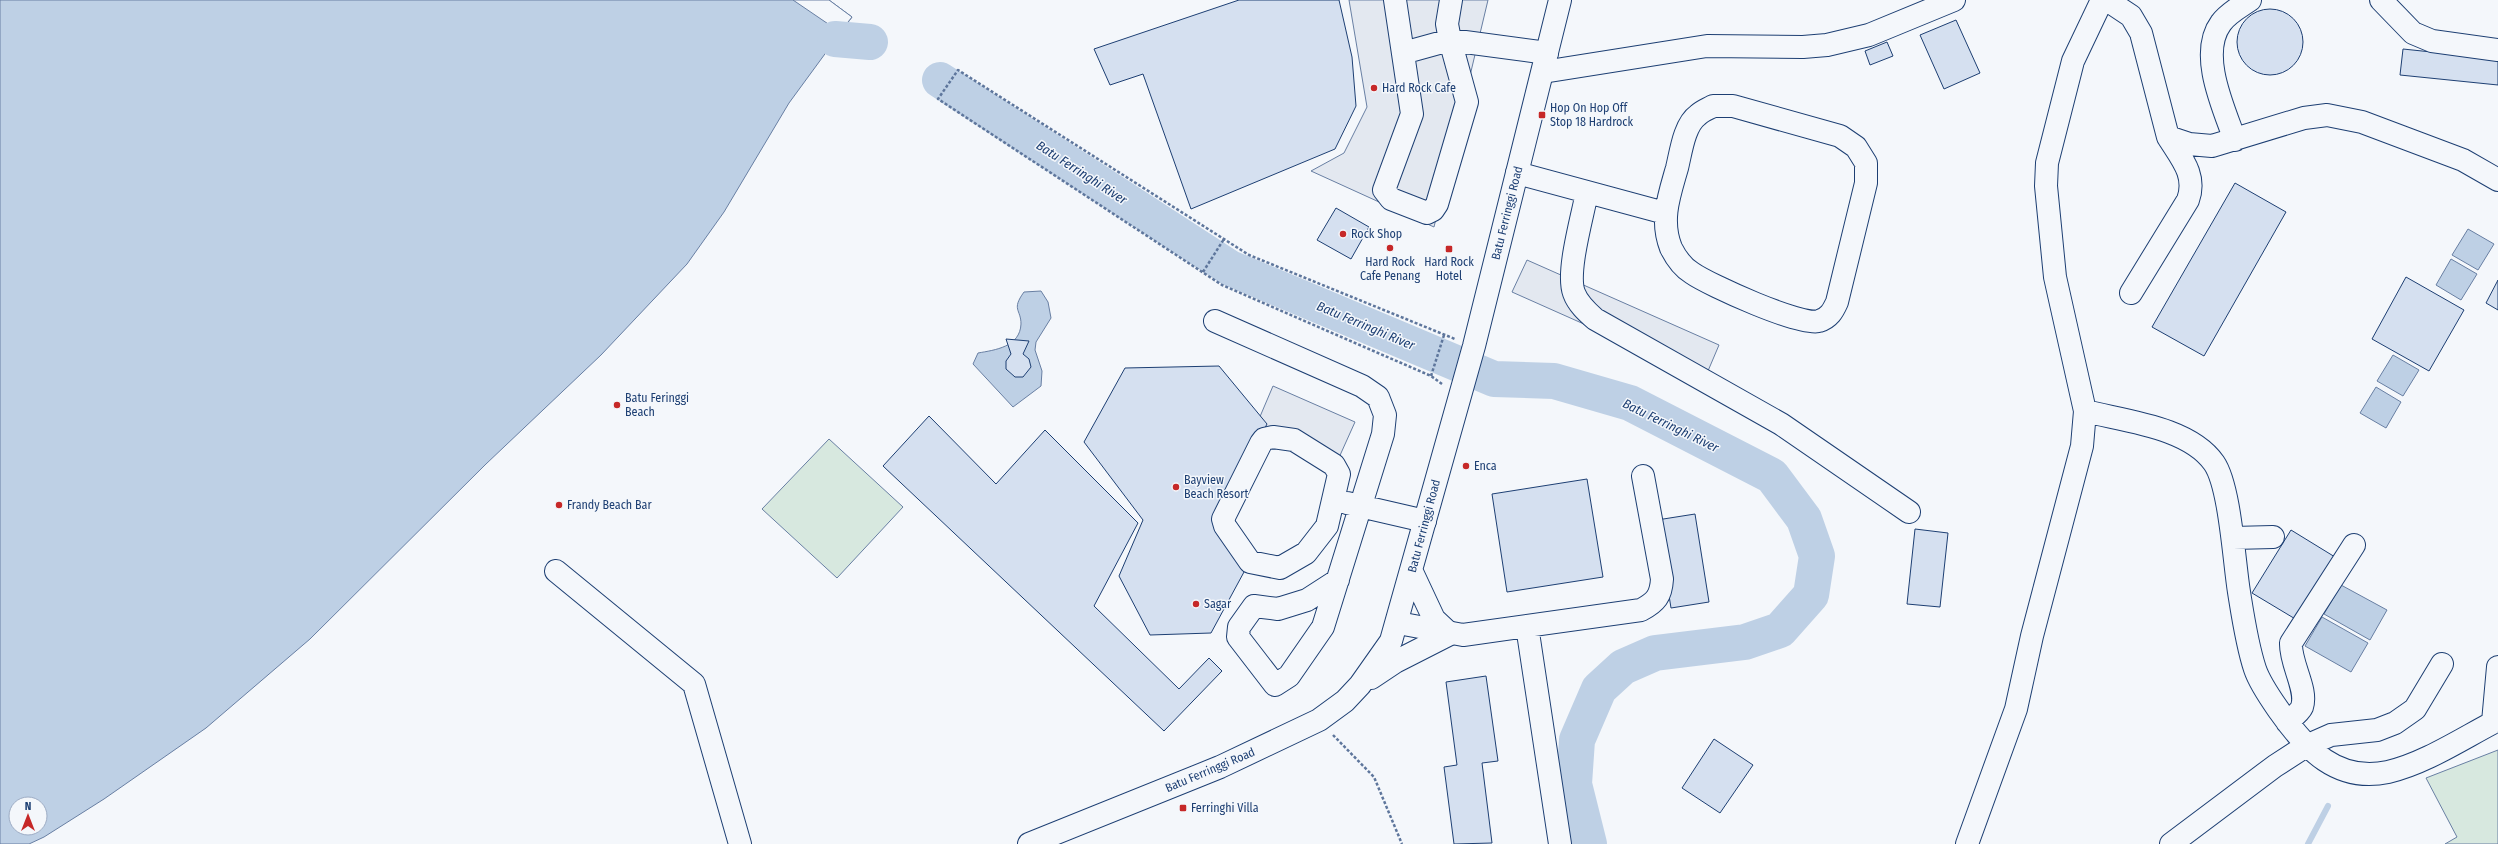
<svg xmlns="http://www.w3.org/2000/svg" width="2498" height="844" font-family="'Fira Sans Condensed',sans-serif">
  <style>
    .green { fill: #d7e8df; stroke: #687fa3 }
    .parking { fill: #e3e8f0; stroke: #687fa3 }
    .water { fill: #bed0e5; stroke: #687fa3; fill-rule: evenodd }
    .pier { fill: #f4f7fb; stroke: #687fa3 }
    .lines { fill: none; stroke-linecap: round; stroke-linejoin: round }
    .stream { stroke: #bed0e5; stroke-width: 6 }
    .river { stroke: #bed0e5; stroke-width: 36 }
    .building { fill: #d5e0f0; stroke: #1d3f73 }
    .minor-casing { stroke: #1d3f73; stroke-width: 24 }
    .major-casing { stroke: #1d3f73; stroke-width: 24 }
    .path { stroke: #5e769c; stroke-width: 2.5; stroke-dasharray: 3 2; stroke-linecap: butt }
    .minor { stroke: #f4f7fb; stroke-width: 22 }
    .major { stroke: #f4f7fb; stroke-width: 22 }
    .poi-dot { fill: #c62828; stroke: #f4f7fb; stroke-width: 1.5 }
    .labels { text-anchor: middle; stroke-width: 3; stroke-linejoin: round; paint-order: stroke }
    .poi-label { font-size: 12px; fill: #1d3f73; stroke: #f4f7fb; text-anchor: start }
    .street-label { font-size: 12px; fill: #1d3f73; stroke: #f4f7fb }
    .water-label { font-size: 13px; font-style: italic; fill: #1d3f73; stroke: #f4f7fb }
  </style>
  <rect width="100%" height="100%" fill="#f4f7fb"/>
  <!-- green -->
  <path class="green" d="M829 439 903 507 837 578 762 509Z
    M2498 750V844H2445L2457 837 2426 778Z"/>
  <!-- parking -->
  <path class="parking" d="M1349 0H1488L1434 227 1311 171 1344 153 1367 107Z
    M1527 260 1719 345 1705 378 1512 292Z
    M1273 386 1355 422 1337 462 1256 426Z"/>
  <!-- water -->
  <path class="water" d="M0 0H829L852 17 789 103 724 212 687 264 601 355 486 464 310 639 206 728 104 799 44 837 29 844H0ZM16 804H40V828H16Z
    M2468 229 2494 244 2478 270 2452 255Z
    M2451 259 2477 274 2461 300 2436 285Z
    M1041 291 1048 302 1051 318 1036 342 1035 350 1042 371 1041 386 1013 407 973 364 978 353C995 350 1020 347 1021 324 1021 309 1011 310 1024 292Z
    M2393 355 2419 370 2403 396 2377 381Z
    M2376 387 2401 402 2386 428 2360 413Z
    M2341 585 2387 610 2370 640 2324 614Z
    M2322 617 2368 643 2351 672 2305 646Z"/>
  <!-- pier -->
  <path class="pier" d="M793 0H829L852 17 840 32Z"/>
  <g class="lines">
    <!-- stream -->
    <path class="stream" d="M2308 844 2328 806"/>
    <!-- river -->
    <path class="river" d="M835 39 870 42
      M940 80 1230 268 1494 379 1554 381 1630 403 1772 476 1804 519 1817 556 1811 595 1780 630 1745 642 1655 653 1623 667 1599 689 1577 740 1574 784 1589 844"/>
  </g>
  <!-- building -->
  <path class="building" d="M1239 0H1339L1352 57 1356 106 1335 149 1191 209 1143 74 1110 85 1094 49Z
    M2237 42a33 33 0 1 1 66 0a33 33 0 1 1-66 0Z
    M1956 20 1980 73 1944 89 1920 35Z
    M1887 42 1893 56 1870 65 1865 51Z
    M2403 49 2498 59V85L2400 75Z
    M2235 183 2286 212 2204 356 2152 327Z
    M1336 208 1369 227 1351 259 1317 240Z
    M2406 277 2464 310 2429 371 2372 339Z
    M2498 280V310L2486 303Z
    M1006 339 1029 341 1023 354 1029 359 1031 367 1023 377H1015L1006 369V361L1011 354Z
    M1219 366 1267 424 1219 517 1244 572 1211 633 1150 635 1119 576 1143 520 1084 442 1125 368Z
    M929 416 996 484 1045 430 1138 523 1094 606 1179 689 1209 658 1222 671 1164 731 883 466Z
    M1587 479 1603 577 1507 592 1492 494Z
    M1695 514 1709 602 1671 608 1657 520Z
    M1915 529 1948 533 1940 607 1907 604Z
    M2291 530 2335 557 2297 620 2252 593Z
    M1486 676 1498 761 1482 763 1492 843 1454 844 1444 767 1457 765 1446 682Z
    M1714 739 1753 765 1720 813 1682 788Z"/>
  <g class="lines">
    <defs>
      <path id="minor" d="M1395 0 1412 114 1384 190 1391 199 1427 213 1433 210 1437 204 1467 102 1450 40 1447 24 1451 0
        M2107 0 2131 16 2141 33 2168 137 2189 144 2212 146 2304 118 2327 115 2362 122 2463 160 2498 180
        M2381 0 2413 33 2432 41 2498 50
        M1403 53 1450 40 1547 53
        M1543 72 1707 46 1803 47 1827 45 1869 35 1954 0
        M1713 106H1733L1840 136 1856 147 1866 163V183L1837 302C1833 311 1829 318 1819 321 1802 327 1709 285 1692 273 1682 267 1676 258 1671 248 1660 220 1669 196 1677 168 1681 152 1684 125 1698 115 1702 111 1708 109 1713 106Z
        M2235 140C2224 109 2198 54 2221 23 2228 13 2240 7 2250 0
        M1517 173 1665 213
        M1587 192C1583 215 1566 272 1574 293 1578 304 1587 312 1595 319L1781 424 1909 512
        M2131 293 2188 200C2197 175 2181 158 2168 137
        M1215 321 1362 386 1378 397 1385 415 1383 434 1323 627 1289 676 1275 685 1238 637 1239 627 1254 606 1278 609 1307 600 1338 580
        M2085 411C2124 421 2189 427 2214 463 2230 486 2234 561 2239 592 2243 617 2247 645 2255 669 2260 684 2271 699 2280 712 2306 749 2337 783 2388 772 2426 763 2463 738 2498 720
        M1273 437 1294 440 1334 465 1339 474 1327 526 1306 553 1280 568 1250 562 1225 526 1223 519 1261 443 1264 439Z
        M1347 503 1425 521
        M2233 538 2273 537
        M556 571 694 684 740 844
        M1398 623 1463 635 1641 610C1656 602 1661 596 1662 579L1643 476
        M1527 626 1560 844
        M2287 722C2292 718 2300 712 2302 707 2308 689 2290 664 2291 643L2354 545
        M2493 722 2498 667
        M1967 844 2016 709 2032 636 2082 446 2085 411 2055 277 2046 186 2047 163 2073 61 2102 0
        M2171 844 2275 766 2306 746 2331 735 2377 730 2395 723 2415 709 2442 664"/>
      <path id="major" d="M1371 678 1395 662 1450 634 1434 619 1412 572
        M1029 844 1220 767 1319 720 1345 701 1360 685 1391 641 1474 346 1560 0"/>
    </defs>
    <!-- minor casing -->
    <use href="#minor" class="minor-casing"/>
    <!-- major casing -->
    <use href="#major" class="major-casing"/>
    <!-- path -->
    <path class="path" d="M1203 272 1224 239
      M1431 376 1444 335
      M1442 384 1431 376 1222 285 938 99 958 70 1249 255 1455 339
      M1333 735 1374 777 1402 844"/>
    <!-- minor -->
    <use href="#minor" class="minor"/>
    <!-- major -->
    <use href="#major" class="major"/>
  </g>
  <!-- markers -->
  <g class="poi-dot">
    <circle cx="1374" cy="88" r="4"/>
    <rect x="1538" y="111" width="8" height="8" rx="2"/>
    <circle cx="1343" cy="234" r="4"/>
    <circle cx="1390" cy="248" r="4"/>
    <rect x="1445" y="245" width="8" height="8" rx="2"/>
    <circle cx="617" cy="405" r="4"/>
    <circle cx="1466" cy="466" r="4"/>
    <circle cx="1176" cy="487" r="4"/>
    <circle cx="559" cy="505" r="4"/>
    <circle cx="1196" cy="604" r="4"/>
    <rect x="1179" y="804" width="8" height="8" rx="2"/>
  </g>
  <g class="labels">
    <!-- poi labels -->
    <g class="poi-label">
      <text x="1382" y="92">Hard Rock Cafe</text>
      <text x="1550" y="112">Hop On Hop Off<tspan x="1550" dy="14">Stop 18 Hardrock</tspan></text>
      <text x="1351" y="238">Rock Shop</text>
      <text x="1390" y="266" text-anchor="middle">Hard Rock<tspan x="1390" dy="14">Cafe Penang</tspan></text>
      <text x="1449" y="266" text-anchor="middle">Hard Rock<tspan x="1449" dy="14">Hotel</tspan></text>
      <text x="625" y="402">Batu Feringgi<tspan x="625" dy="14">Beach</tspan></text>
      <text x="1474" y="470">Enca</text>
      <text x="1184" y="484">Bayview<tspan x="1184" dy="14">Beach Resort</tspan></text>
      <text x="567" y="509">Frandy Beach Bar</text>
      <text x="1204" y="608">Sagar</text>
      <text x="1191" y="812">Ferringhi Villa</text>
    </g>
    <!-- street labels -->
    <g class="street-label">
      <text transform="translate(1507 213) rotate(-76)" y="4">Batu Ferringgi Road</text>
      <text transform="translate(1424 526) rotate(-75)" y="4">Batu Ferringgi Road</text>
      <text transform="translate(1210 770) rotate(-23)" y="4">Batu Ferringgi Road</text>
    </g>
    <!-- water labels -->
    <g class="water-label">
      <text transform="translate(1082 172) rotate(33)" y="5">Batu Ferringhi River</text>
      <text transform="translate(1366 325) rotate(23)" y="5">Batu Ferringhi River</text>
      <text transform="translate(1671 425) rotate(26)" y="5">Batu Ferringhi River</text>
    </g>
  </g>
  <!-- north arrow -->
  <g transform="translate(28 816)"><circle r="19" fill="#f4f7fb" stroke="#9eadc5"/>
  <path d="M0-3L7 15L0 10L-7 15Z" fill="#c62828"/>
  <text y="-6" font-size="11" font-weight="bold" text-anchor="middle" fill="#1d3f73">N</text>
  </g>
</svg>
